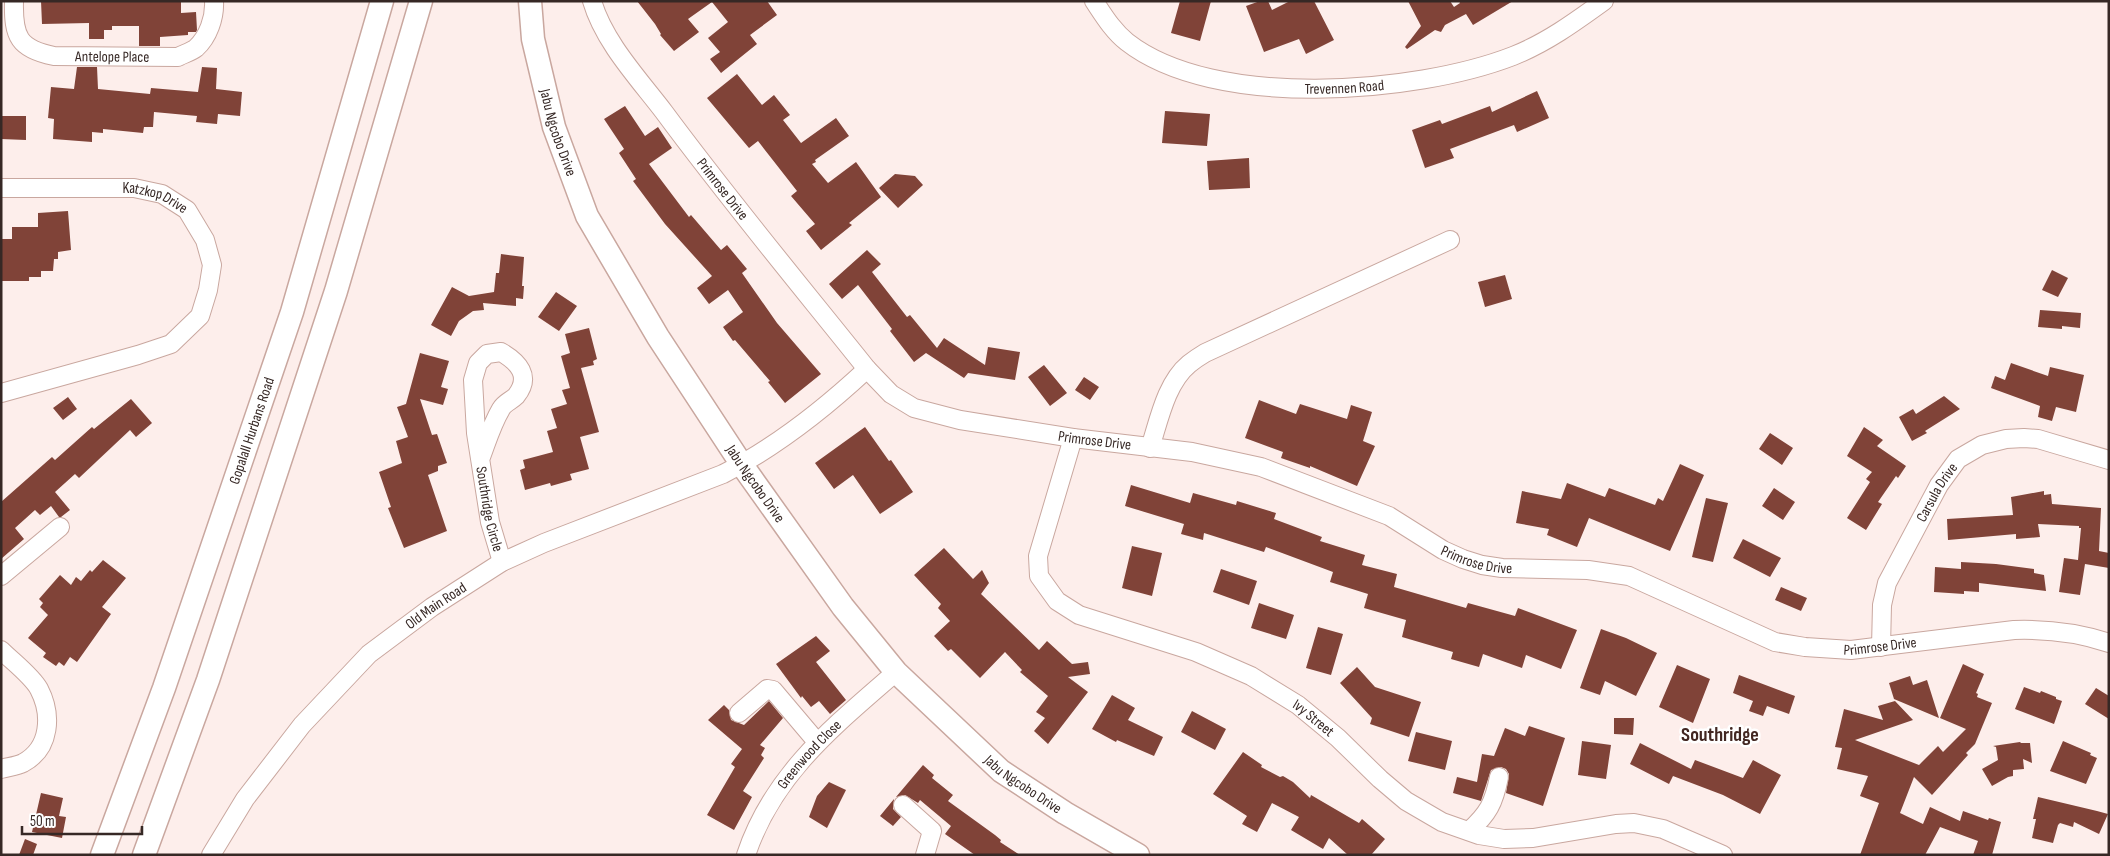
<svg xmlns="http://www.w3.org/2000/svg" width="2110" height="856" font-family="'Sofia Sans Condensed',sans-serif">
  <style>
    .building { fill: #804338 }
    .lines { fill: none; stroke-linecap: round; stroke-linejoin: round }
    .minor-casing { stroke: #c9a79f; stroke-width: 20 }
    .major-casing { stroke: #c9a79f; stroke-width: 25 }
    .minor { stroke: #fff; stroke-width: 18 }
    .major { stroke: #fff; stroke-width: 22 }
    .labels { text-anchor: middle; stroke-width: 5; stroke-linejoin: round; paint-order: stroke }
    .street-label { font-size: 15px; fill: #362825; stroke: #fff }
    .district-label { font-size: 20px; font-weight: bold; fill: #422722; stroke: #fff }
  </style>
  <rect width="100%" height="100%" fill="#fdeeeb"/>
  <!-- building -->
  <path class="building" d="M41 1H181V13L196 12 197 30 196 32H188V35L160 37V46H139V26H112V30H104V39H89V23L42 24Z
    M637 1H767L777 15 750 35 757 44 721 73 710 59 720 52 708 38 728 22 712 2 688 19 699 32 674 51 660 35 661 34 655 24Z
    M1180 1H1211L1200 41 1171 33Z
    M1260 1H1268L1272 10 1290 1H1314L1334 40 1306 54 1299 39 1264 52 1246 6Z
    M1408 1H1450L1454 7 1460 3 1459 1H1513L1473 25 1466 14 1445 25 1441 32 1435 30 1407 49 1405 47 1421 26Z
    M77 67H97L98 89 150 94 151 88 198 92 202 67 217 68 216 89 242 92 240 116 218 114 217 124 196 122 197 116 154 112 153 127H144L143 133 103 129V133L92 132V142L53 139 54 119 48 118 51 87 74 89Z
    M737 74 762 105 774 95 790 115 783 120 801 143 836 118 849 136 815 160 816 162 812 164 828 183 856 162 881 197 849 223 852 225 821 250 806 231 815 224 791 196 797 191 758 141 749 148 707 98Z
    M1537 91 1549 118 1517 132 1514 125 1450 149 1454 158 1425 168 1412 130 1440 120 1442 124 1490 106 1492 112Z
    M625 106 645 136 658 127 672 148 649 164 689 217 691 215 721 250 727 245 747 269 742 273 777 323 821 374 785 403 768 382 770 381 735 340 733 341 723 327 743 312 728 290 709 304 697 288 712 276 665 224 633 181 636 179 619 153 624 149 604 119Z
    M1165 111 1210 114 1207 146 1162 143Z
    M1 116H26V140L1 139Z
    M1249 158 1250 188 1209 190 1207 161Z
    M895 174 915 176 923 185 898 208 879 188Z
    M68 211 71 250 58 252V259H54L53 271H41V277H29V281H1V239H12V227H38V213Z
    M867 250 881 264 872 272 907 317 910 315 937 348 944 338 985 365 988 347 1020 352 1015 380 968 373 964 378 926 353 914 362 890 331 892 329 858 285 842 299 829 284Z
    M501 254 524 257 522 286H524L523 299 516 298V306L483 303 484 310 473 311 459 321 451 336 431 325 452 287 469 296 494 292 496 273H499Z
    M2052 270 2068 278 2058 297 2042 290Z
    M1505 275 1512 299 1485 307 1478 282Z
    M556 292 577 306 559 331 538 317Z
    M2040 310 2081 313 2080 328 2062 326V329L2038 327Z
    M589 328 597 359 593 361 594 365 581 368 599 432 580 437 589 469 570 474 572 480 551 486 550 483 525 490 520 470 525 468 523 460 553 452 547 431 557 428 551 409 567 404 562 390 570 388 561 356 570 353 565 334Z
    M420 353 449 361 441 387 448 389 443 405 420 399 432 435 437 434 447 463 438 466V471L428 475 447 531 404 548 388 508 391 507 379 472 402 463 396 441 408 437 397 407 406 404Z
    M2011 363 2048 376 2050 367 2084 375 2076 412 2056 407 2052 421 2038 417 2040 406 1991 388 1995 376 2005 380Z
    M1044 365 1067 393 1050 406 1028 377Z
    M1084 377 1099 387 1090 400 1075 390Z
    M1944 396 1960 409 1925 431 1927 433 1912 441 1899 417 1913 409 1916 414Z
    M68 397 77 409 63 420 53 408Z
    M131 399 152 423 136 437 130 430 79 478 75 474 55 492 70 510 61 517H59L51 506 40 515 35 510 15 528 24 539 1 559V502L52 457 55 460 92 427 94 429Z
    M1259 400 1296 414 1300 404 1347 419 1351 405 1372 412 1363 441 1375 446 1357 486 1310 466V468L1281 458 1283 452 1245 438Z
    M865 427 889 461 891 460 913 492 880 514 853 475 834 489 815 463Z
    M1864 427 1883 440 1877 446 1906 466 1898 478 1896 476 1878 502 1882 504 1866 530 1847 518 1870 482 1866 479 1872 472 1847 456Z
    M1770 433 1793 448 1782 465 1759 449Z
    M1680 464 1704 475 1670 551 1589 518 1577 547 1547 535 1549 529 1516 523 1522 491 1561 499 1567 483 1605 497 1609 488 1655 505 1658 498 1663 501Z
    M1131 485 1190 503 1193 493 1236 505 1237 501 1276 513 1274 519 1322 537 1320 541 1365 555 1362 565 1397 574 1394 587 1466 608 1468 603 1515 616 1518 608 1577 630 1561 669 1526 655 1522 668 1483 654 1479 667 1451 659 1453 652 1402 637 1406 620 1364 608 1368 594 1330 582 1333 572 1266 547 1264 552 1204 533 1203 540 1181 534 1184 524 1125 506Z
    M1774 488 1795 502 1783 520 1762 506Z
    M2044 491V495L2051 494 2052 504 2101 508 2099 551 2109 553V568L2085 564 2080 595 2059 592 2064 558 2078 560 2081 528H2079V526L2038 524 2040 537 2016 539V534L1948 540 1947 519 2013 515 2011 497Z
    M1706 498 1728 503 1713 562 1692 557Z
    M1743 539 1781 558 1770 577 1733 558Z
    M1132 546 1162 553 1152 596 1122 588Z
    M944 548 973 579 982 570 989 583 981 594 1039 650 1047 641 1072 664 1088 662 1090 674 1068 677 1088 692 1048 744 1034 731 1045 718 1036 712 1048 696 1020 672 1022 670 1005 652 980 678 951 649 948 651 934 636 950 621 938 608 941 604 914 575Z
    M103 560 126 578 102 607 111 614 77 662 70 657 64 666 59 662 56 666 43 657 46 653 28 638 48 615 40 607 43 603 39 599 60 575 71 585 76 577 81 581 90 570 92 572Z
    M1961 562 1996 564 2034 569V573L2044 575 2046 591 1979 583V592L1964 591V594L1934 592 1935 567 1961 569Z
    M1221 569 1257 581 1249 605 1213 592Z
    M1781 587 1807 598 1801 611 1775 600Z
    M1259 603 1294 615 1286 639 1251 628Z
    M1318 627 1343 634 1331 675 1306 668Z
    M1601 629 1626 638 1657 653 1636 696 1605 681 1600 695 1580 688Z
    M816 636 830 651 816 662 846 700 830 714 819 701 811 707 802 696 801 698 776 664Z
    M1963 664 1984 674 1976 693 1978 694 1977 697 1992 703 1975 744 1966 753 1968 755 1932 795 1914 777 1900 813 1923 824 1930 807 1960 821 1963 811 1988 820 1989 818 2001 822 1992 855H1973L1978 841 1940 827 1925 855H1860L1879 803 1860 796 1868 776 1837 769 1842 748 1835 747 1844 709 1883 720 1878 706 1895 701 1913 720 1855 740 1919 765 1938 746 1943 752 1966 729 1940 718Z
    M1677 665 1710 679 1693 723 1659 707Z
    M1357 667 1375 687 1421 702 1409 737 1370 724 1372 718 1340 683Z
    M1739 675 1795 696 1789 714 1767 706 1763 716 1749 711 1753 701 1733 693Z
    M1910 676 1913 685 1927 680 1939 718 1894 699 1889 683Z
    M2024 687 2040 693 2041 691 2056 697V699L2062 701 2054 724 2015 709Z
    M2096 688 2109 696V719L2085 704Z
    M1112 695 1135 708 1128 720 1163 737 1154 756 1117 740 1116 742 1092 729Z
    M769 701 783 718 760 745 765 748 761 755 764 758 743 791 752 797 734 830 707 815 735 767 731 764 742 749 708 720 724 705 729 710 731 720 744 725Z
    M1192 711 1226 729 1215 750 1181 732Z
    M1614 718H1634L1633 735 1614 734Z
    M1529 726 1565 738 1543 806 1506 793 1509 774 1506 769 1501 767 1491 770 1481 801 1453 793 1457 777 1477 782 1482 754 1494 756 1505 728 1525 736Z
    M1416 732 1452 741 1445 770 1408 761Z
    M1582 741 1611 745 1606 779 1578 775Z
    M2063 741 2091 753 2090 755 2097 758 2086 784 2050 771Z
    M2020 742 2021 743H2030L2032 763 2023 759 2024 769 2013 770V776L2008 777 1992 786 1982 769 1998 760 1996 747 1993 746Z
    M1640 743 1691 769 1695 760 1743 778 1753 760 1781 775 1760 814 1723 795 1673 776 1669 784 1630 764Z
    M1243 752 1262 765 1261 767 1280 777 1283 776 1293 782 1310 798 1311 795 1359 823 1362 819 1385 839 1371 855H1348L1329 838 1323 849 1291 830 1299 817 1272 803 1257 832 1242 824 1247 816 1213 794Z
    M923 765 934 775 932 778 953 795 948 801 995 835 1001 840 1000 842 1020 855H975L945 834 951 826 920 800 918 803 905 795 896 797Z
    M829 782 846 790 827 828 809 817 817 796Z
    M41 793 63 798 59 816 66 817 62 838 32 832Z
    M2038 797 2097 811 2108 814 2099 834 2074 822 2073 827 2060 823 2058 825 2053 843 2032 838 2036 819H2033Z
    M894 799 893 809 901 817 893 826 880 816Z
    M25 839 37 844 33 855H19Z"/>
  <g class="lines">
    <defs>
      <g id="minor">
        <path id="s1" d="M14 1C13 37 19 49 54 56L178 57C183 54 191 52 196 48 208 37 215 18 214 1"/>
        <path id="s2" d="M592 1C604 42 638 78 664 112 729 200 799 284 867 369L891 394 914 408 960 420 1073 438 1192 452 1261 467 1389 516 1443 550 1463 559 1482 565 1502 568 1588 570 1629 576 1775 642 1805 647 1851 650 2014 630C2047 629 2077 632 2109 643"/>
        <path id="s3" d="M1094 1C1104 16 1113 31 1127 42 1214 110 1415 94 1513 56 1546 43 1575 22 1604 1"/>
        <path id="s4" d="M1 188H134L162 194 187 210 205 240 212 265 208 290 200 316 171 344 138 355 1 393"/>
        <path id="s5" d="M1073 438 1038 556 1039 576 1057 601 1079 615 1196 652 1251 676 1298 705 1338 738 1380 779 1406 801 1442 822 1479 835 1504 839 1533 838 1616 824 1634 823 1663 829 1723 855"/>
        <path d="M1150 448C1159 420 1166 383 1189 364 1194 360 1200 356 1205 353L1450 240"/>
        <path id="s6" d="M481 457C487 441 492 424 501 409 504 403 511 401 516 396 532 376 518 362 501 352L487 354 478 363 473 380 476 433 490 522 502 562"/>
        <path d="M1 576 60 527"/>
        <path id="s7" d="M1881 647 1882 605 1887 583 1939 485 1958 459 1982 445 2006 439 2024 438 2038 439 2109 460"/>
        <path d="M1 650C12 661 32 676 39 689 52 714 51 748 23 763 17 766 8 767 1 769"/>
        <path d="M739 713 767 689 773 690 817 742"/>
        <path d="M903 805 932 831 925 855"/>
        <path d="M1469 831C1488 814 1494 803 1499 777"/>
        <path id="s8" d="M211 855 245 799 302 725 369 654 432 607 502 562 544 543 723 474C776 447 823 410 867 369"/>
        <path id="s9" d="M746 855C773 774 834 726 896 672"/>
      </g>
      <g id="major">
        <path id="s10" d="M530 1 533 39 554 127 587 216 658 337 742 465 843 607 896 672 1001 771 1065 813 1138 855"/>
        <path id="s11" d="M102 855 164 688 292 312 382 1"/>
        <path d="M144 855 208 680 336 291 421 1"/>
      </g>
    </defs>
    <!-- minor casing -->
    <use href="#minor" class="minor-casing"/>
    <!-- major casing -->
    <use href="#major" class="major-casing"/>
    <!-- minor -->
    <use href="#minor" class="minor"/>
    <!-- major -->
    <use href="#major" class="major"/>
  </g>
  <g class="labels">
    <!-- street labels -->
    <g class="street-label">
      <text dy="5" stroke="none"><textPath href="#s1" startOffset="136">Antelope Place</textPath></text>
      <text dy="5" stroke="none"><textPath href="#s3" startOffset="279">Trevennen Road</textPath></text>
      <text dy="5" stroke="none"><textPath href="#s10" startOffset="135">Jabu Ngcobo Drive</textPath></text>
      <text dy="5" stroke="none"><textPath href="#s2" startOffset="230">Primrose Drive</textPath></text>
      <text dy="5" stroke="none"><textPath href="#s4" startOffset="156">Katzkop Drive</textPath></text>
      <text dy="5" stroke="none"><textPath href="#s11" startOffset="450">Gopalall Hurbans Road</textPath></text>
      <text dy="5" stroke="none"><textPath href="#s2" startOffset="706">Primrose Drive</textPath></text>
      <text dy="5" stroke="none"><textPath href="#s10" startOffset="540">Jabu Ngcobo Drive</textPath></text>
      <text dy="5" stroke="none"><textPath href="#s7" startOffset="168">Carsula Drive</textPath></text>
      <text dy="5" stroke="none"><textPath href="#s6" startOffset="302">Southridge Circle</textPath></text>
      <text dy="5" stroke="none"><textPath href="#s2" startOffset="1111">Primrose Drive</textPath></text>
      <text dy="5" stroke="none"><textPath href="#s8" startOffset="339">Old Main Road</textPath></text>
      <text dy="5" stroke="none"><textPath href="#s2" startOffset="1531">Primrose Drive</textPath></text>
      <text dy="5" stroke="none"><textPath href="#s5" startOffset="458">Ivy Street</textPath></text>
      <text dy="5" stroke="none"><textPath href="#s9" startOffset="120">Greenwood Close</textPath></text>
      <text dy="5" stroke="none"><textPath href="#s10" startOffset="945">Jabu Ngcobo Drive</textPath></text>
    </g>
    <!-- district labels -->
    <g class="district-label">
      <text x="1720" y="741">Southridge</text>
    </g>
  </g>
  <!-- border -->
  <rect width="2110" height="856" fill="none" stroke="#362825" stroke-width="5"/>
  <!-- scale -->
  <path d="M22 826v8h120v-8" fill="none" stroke="#362825" stroke-width="2.5"/>
  <text x="30" y="826" font-size="15" fill="#362825" stroke="#ffffff" stroke-width="4" paint-order="stroke">50 m</text>
</svg>
